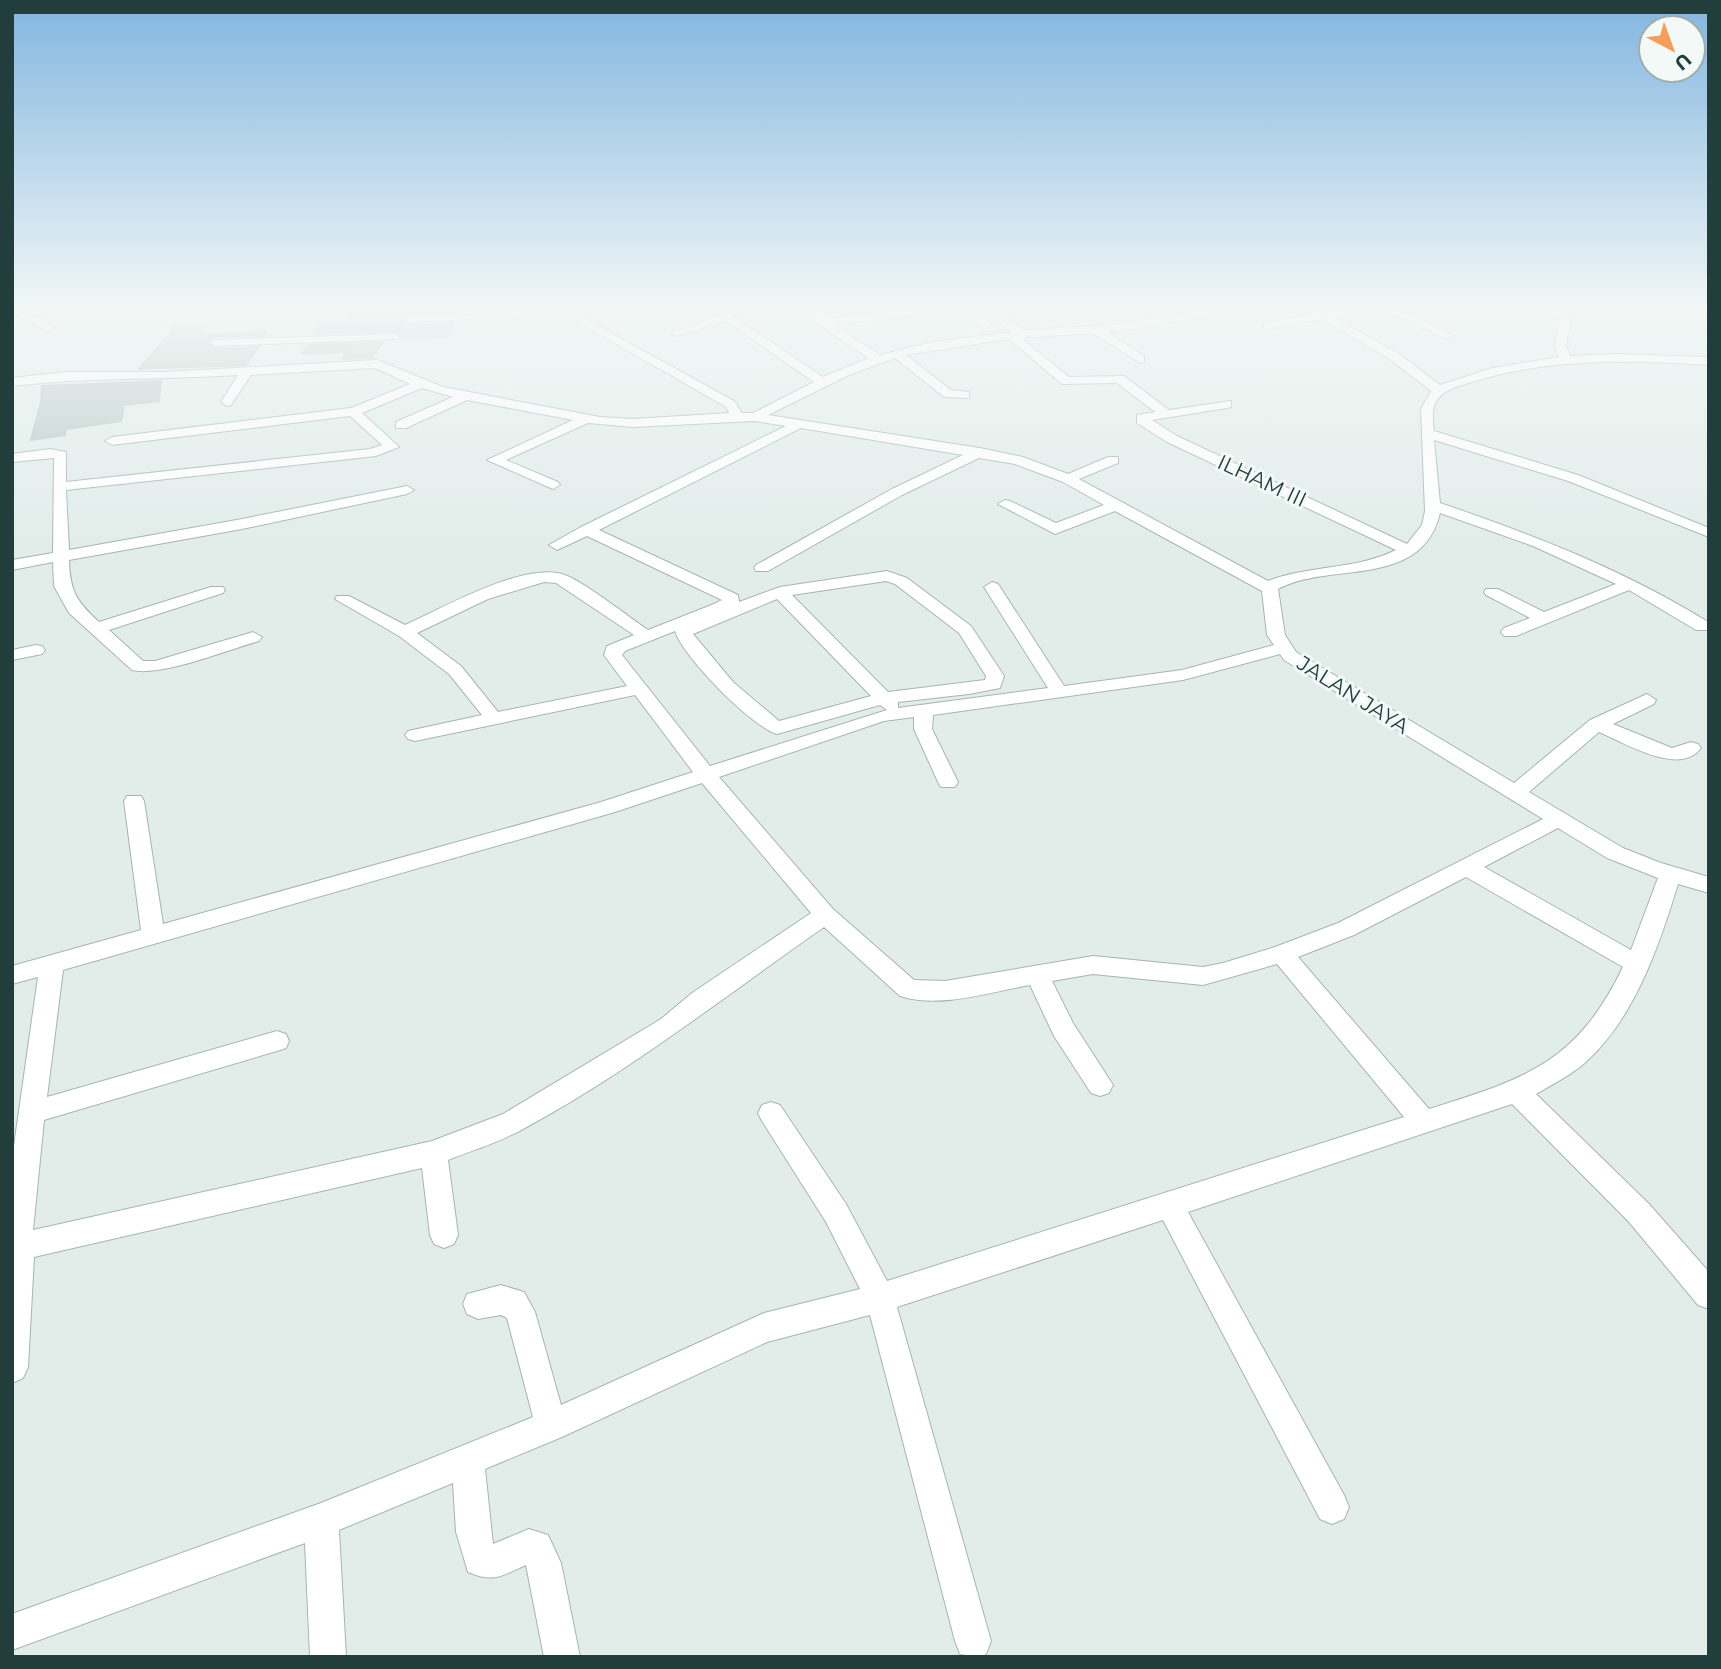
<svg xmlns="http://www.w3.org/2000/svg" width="1721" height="1669" font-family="Montserrat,sans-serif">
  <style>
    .building { fill: #b8c8c4; stroke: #b5c7c3; stroke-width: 2 }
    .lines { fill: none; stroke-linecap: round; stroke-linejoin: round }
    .minor-casing { stroke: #a5b5b2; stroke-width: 2 }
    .minor { fill: #fff; fill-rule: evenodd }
    .labels { text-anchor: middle; stroke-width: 6; stroke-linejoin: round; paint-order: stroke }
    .far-street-label { font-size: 21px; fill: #223e3c; stroke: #f3f9f7 }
  </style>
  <rect width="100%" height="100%" fill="#e2edea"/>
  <!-- building -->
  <path class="building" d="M460 309 459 311 407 313 399 318 407 325 454 323 447 336 402 337 401 333 395 331 312 334 319 321 346 320 353 310Z
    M207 325 199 335 267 331 264 336 215 337 207 342 215 349 258 347 246 365 139 369 176 326Z
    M383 342 372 358 343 359 348 352 302 354 307 345Z
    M161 381 159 401 124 405 121 421 66 429 65 435 31 440 41 402 42 386Z"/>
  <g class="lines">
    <defs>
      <path id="minor" d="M12 309H21L56 328 46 330 12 313Z
        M165 309H190L191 311 186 314 166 311Z
        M730 309H745L732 316 823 377 869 358 814 322 812 320 816 317 804 309H817L834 318 910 309H939L934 312 834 325 880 355 933 342 1012 332 980 309H992L1025 330 1121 324 1163 316 1156 309H1167L1173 313 1230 309 1225 312C1186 318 1147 329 1107 332L1144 356V362L1140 363 1093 333 1021 338 1069 377 1124 376 1169 410 1231 401V407L1227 408 1152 420 1177 436 1407 544 1422 525 1425 511 1421 409 1431 391 1391 360 1322 319 1268 329 1264 328V324L1313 314 1307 309H1319L1325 312 1364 309 1334 317 1399 354 1440 385 1492 368 1559 357 1554 345 1560 322 1549 309H1560L1571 322 1566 345 1570 356 1615 354 1709 357V365C1630 360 1551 358 1475 381 1463 385 1444 389 1437 400 1431 408 1433 422 1434 431L1578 475 1709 528V537L1568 481 1434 440 1440 503C1534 535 1624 570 1708 622V630H1696L1629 590 1516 636H1504L1501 632 1504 628 1530 618 1486 595 1484 592 1486 589H1498L1544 612 1616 584 1533 546 1440 513C1422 590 1329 561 1278 589L1285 635 1296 652 1514 783 1590 720 1647 694 1656 700 1654 704 1613 724 1672 748 1691 742 1698 744 1701 748C1680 777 1625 743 1599 732L1529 792 1623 848 1661 863 1709 877V893L1678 884C1660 943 1636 1014 1590 1058 1575 1073 1555 1083 1536 1094L1649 1204 1709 1272V1309L1698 1305 1629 1222 1512 1104 1188 1212 1344 1495 1349 1507 1344 1519 1332 1524 1320 1519 1163 1220 897 1307 991 1641 986 1654 979 1657 960 1654 955 1641 870 1315 767 1342 562 1437 485 1469 493 1544 529 1529 548 1535 561 1563 580 1657H544L526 1565C502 1576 493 1583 468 1572L456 1532 453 1483 339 1530 346 1657H310L305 1543 12 1650V1614L321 1503 533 1417 507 1318 501 1315 478 1319 467 1314 463 1304 467 1294 501 1285 524 1292 535 1312 561 1405 764 1313 860 1289 826 1222 762 1121 758 1113 762 1105 771 1102 780 1105 846 1204 887 1281 1404 1117 1277 964 1203 985 1093 974 1052 981 1073 1023 1113 1085 1109 1093 1100 1096 1091 1093 1054 1036 1030 985C990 992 940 1009 900 996L824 927C725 996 629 1072 523 1129 500 1142 473 1150 448 1160L458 1235 454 1244 444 1248 434 1244 430 1235 422 1168 34 1257 28 1367 23 1378 12 1383V1160L38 977 12 984V966L141 930 124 801 127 796H141L144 801 163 924 601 802 693 772 635 695 415 741 408 739 405 735 408 731 482 715 449 674 399 636 335 599 337 596H349L405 625C443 608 521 563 562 574 579 578 630 618 648 630L714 604 722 600 587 536 557 550 549 545 581 527 786 426 755 421 633 427 588 423 506 460 558 482 560 485 553 489 487 460 573 420 467 400 406 428H396V422L453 397 422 388 362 413 399 447 376 456 66 490 69 550 242 519 407 486 414 490 407 494 242 529 69 560C70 591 76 601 99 622L211 587H223L225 590 223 593 109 630 143 661H155L253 632 262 637 259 641C227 650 162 677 132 670L69 613 54 586 53 562 12 570V560L53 553 54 458 12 462V454L50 449 66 452V482L370 449 382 445 350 416 112 445 105 441 112 437 351 408 410 384 375 368 251 375 231 405 227 406 221 402 238 375C163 380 87 377 12 386V378L65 372H165L377 360 443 387 600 417 633 419 729 413 726 407 578 322 576 320 582 317 734 401 742 413H753L814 382 726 321 676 336 670 333 721 315 722 312ZM1009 339 1062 384 1117 383 1155 412 1137 415V423L1167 442 1396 550C1356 570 1309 565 1268 581L1079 479 1118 463V457H1108L1068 474 1023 457 980 448 768 415 849 375 895 358 944 397 969 398V392L951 390 906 355ZM801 428 963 455 892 489 756 565 754 568 756 571H768L902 495 979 458 1015 464 1063 482 1104 505 1056 523 1010 501 1005 500 998 504 1055 534 1115 511 1262 591 1267 635 1274 645 1182 670 1064 686 998 584 992 582 984 587 1048 688 898 708V702L969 694 1000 688 1004 676 971 626 907 578 893 573 887 571 780 587 739 602 738 595 599 530ZM886 581 895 584 959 633 986 676 985 680 888 692 792 595ZM544 582 556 583 634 635 607 646 604 655 627 686 498 712 461 666 417 633 488 599ZM777 599 871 696 779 721 733 682 693 634ZM675 631C682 656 752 727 777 734L880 705 887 710 710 766 622 655 625 651ZM1280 654 1284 660 1543 819 1338 923 1275 947 1223 963 1203 967 1093 956 945 981 914 980 833 909 719 777 884 721 914 717V729L938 782 941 787H955L958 782 932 729 933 715 1183 680ZM702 783 811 913 692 993 661 1019 503 1114 432 1141 33 1230 44 1120 277 1051 286 1048 289 1041 286 1034 277 1031 47 1097 63 970 615 812ZM1558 828 1607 858 1658 878 1631 950 1484 867ZM1466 877 1623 967C1576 1064 1526 1078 1429 1109L1298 957 1354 935Z
        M962 309H973L998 330 988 332Z
        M1383 309H1396L1454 336 1444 338Z
        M514 312 518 313V317L407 322 401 319 407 316Z
        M395 334 399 335V339L215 346 209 343 215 340Z
        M36 645 42 646 45 650 42 654 12 660V650Z"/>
    </defs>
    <!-- minor casing -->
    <use href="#minor" class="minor-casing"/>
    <!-- minor -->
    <use href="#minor" class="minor"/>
  </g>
  <!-- sky -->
  <linearGradient id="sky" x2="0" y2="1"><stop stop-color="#82b6e0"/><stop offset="0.57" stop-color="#f2f7f6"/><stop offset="1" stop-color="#f2f7f6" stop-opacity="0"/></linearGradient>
  <rect width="1721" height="542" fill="url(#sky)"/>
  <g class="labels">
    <!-- far-street labels -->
    <g class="far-street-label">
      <text transform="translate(1262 481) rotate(25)" y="7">ILHAM III</text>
      <text transform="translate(1353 695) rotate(32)" y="7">JALAN JAYA</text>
    </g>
  </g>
  <!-- border -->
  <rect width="1721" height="1669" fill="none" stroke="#223e3c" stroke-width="28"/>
  <!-- north arrow -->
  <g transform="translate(1672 49) rotate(139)"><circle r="33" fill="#f3f9f7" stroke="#9faeac" stroke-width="2"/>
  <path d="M0-5L12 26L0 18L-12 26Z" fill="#f59d59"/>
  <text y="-10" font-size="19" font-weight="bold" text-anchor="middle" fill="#223e3c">U</text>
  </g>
</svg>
